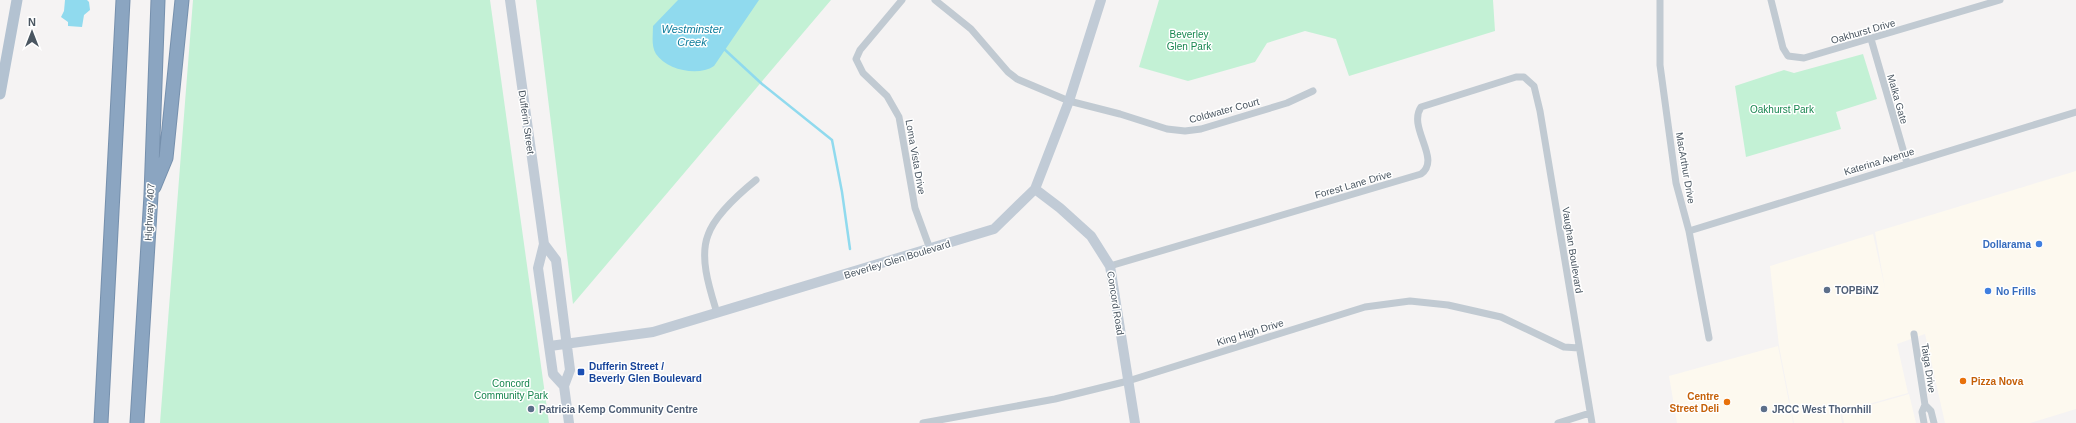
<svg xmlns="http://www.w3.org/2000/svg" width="2076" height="423" font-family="Helvetica,sans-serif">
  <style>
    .commercial { fill: #fdf9ef }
    .green { fill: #c3f1d5 }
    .water { fill: #90daee }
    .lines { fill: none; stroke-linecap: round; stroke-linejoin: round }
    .stream { stroke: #90daee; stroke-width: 2.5 }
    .highway-casing { stroke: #7690ad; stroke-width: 15 }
    .street { stroke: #c1cad2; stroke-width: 7 }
    .secondary { stroke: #c1cbd6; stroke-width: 10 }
    .primary { stroke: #b3c2d1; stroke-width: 11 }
    .highway { stroke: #8ba5c1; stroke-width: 13 }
    .shop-dot { fill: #3f7fe0; stroke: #fff; stroke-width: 1.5 }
    .service-dot { fill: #5c6f8a; stroke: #fff; stroke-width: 1.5 }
    .transit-dot { fill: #1a4fb4; stroke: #fff; stroke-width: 1.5 }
    .food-dot { fill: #e8710a; stroke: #fff; stroke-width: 1.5 }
    .labels { text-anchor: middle; stroke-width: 3; stroke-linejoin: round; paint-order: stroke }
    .street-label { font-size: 10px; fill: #4a5661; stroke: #fff }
    .park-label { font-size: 10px; fill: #17864f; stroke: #fff }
    .shop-label { font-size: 10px; font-weight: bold; fill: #366cbe; stroke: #fff; text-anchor: end }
    .service-label { font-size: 10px; font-weight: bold; fill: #4e5e75; stroke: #fff; text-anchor: start }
    .transit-label { font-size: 10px; font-weight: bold; fill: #164399; stroke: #fff; text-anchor: start }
    .food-label { font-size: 10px; font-weight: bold; fill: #c56008; stroke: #fff; text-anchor: start }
    .water-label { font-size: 11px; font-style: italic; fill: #0c7c9b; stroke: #fff }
  </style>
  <rect width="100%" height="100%" fill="#f5f3f3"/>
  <!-- commercial -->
  <path class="commercial" d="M2076 171V409L2030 423H1945L1925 334 1897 344 1908 393 1840 412 1842 423H1794L1779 346 1770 266 1873 234 1885 288 1875 232Z
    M1778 346 1793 423H1677L1669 376Z
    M1909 394 1916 423H1844L1842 413Z"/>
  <!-- green -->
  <path class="green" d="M193 0H490L549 423H160Z
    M536 0H831L573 304Z
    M1159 0H1493L1495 31 1349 76 1336 39 1305 31 1267 43 1255 62 1188 81 1139 67Z
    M1863 54 1877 99 1836 112 1841 129 1746 157 1735 86 1784 70 1794 73Z"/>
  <!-- water -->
  <path class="water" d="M65 0H87L89 2 90 10 84 15 82 27 68 26V22L61 17 64 11Z
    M678 0H759L714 66C698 77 667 70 656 54 651 46 653 35 653 26Z"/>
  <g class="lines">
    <!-- stream -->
    <path class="stream" d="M723 48 762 84 832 140 842 192 850 249"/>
    <defs>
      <path id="highway" d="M154 187 166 158 182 0
        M101 423 123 0
        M137 423 151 195 158 0"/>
    </defs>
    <!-- highway casing -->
    <use href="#highway" class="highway-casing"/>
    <!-- street -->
    <path class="street" d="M902 0 860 50 856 59 863 73 887 96 899 117 915 208 930 249
      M935 0 971 29 1008 72 1017 79 1069 101 1120 114 1167 129 1185 131 1201 129 1287 103 1313 91
      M1660 0V65L1676 183 1689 231 1709 338
      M1771 0 1783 48 1788 56 1804 58 2000 0
      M1871 39 1907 163
      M1689 231 2076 112
      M1110 266 1421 174C1442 159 1407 128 1421 107L1516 77H1524L1534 86 1540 111 1592 423
      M717 313C710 290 699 258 708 235 715 215 740 193 756 180
      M1914 334 1925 405 1922 412 1924 423
      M1925 405 1931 411 1934 423
      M923 423 1055 399 1128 381 1365 307 1410 301 1448 305 1501 317 1564 347 1579 348
      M1558 423 1590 413"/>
    <!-- secondary -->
    <path class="secondary" d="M510 0 544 244 538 268 553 374 564 386
      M1035 189 1060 208 1091 236 1110 266 1135 423
      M544 244 556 260 570 370 564 386 569 423
      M550 346 653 332 994 229 1035 189 1069 101 1101 0"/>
    <!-- primary -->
    <path class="primary" d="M0 94 17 0"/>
    <!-- highway -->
    <use href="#highway" class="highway"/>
  </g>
  <!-- markers -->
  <g class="shop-dot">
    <circle cx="2039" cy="244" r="4"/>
    <circle cx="1988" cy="291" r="4"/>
  </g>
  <g class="service-dot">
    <circle cx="1827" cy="290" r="4"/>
    <circle cx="531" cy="409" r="4"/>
    <circle cx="1764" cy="409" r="4"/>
  </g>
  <rect class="transit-dot" x="577" y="368" width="8" height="8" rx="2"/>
  <g class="food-dot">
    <circle cx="1963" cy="381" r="4"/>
    <circle cx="1727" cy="402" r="4"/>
  </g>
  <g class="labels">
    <!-- street labels -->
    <g class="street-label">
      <text transform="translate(1863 31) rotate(-16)" y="4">Oakhurst Drive</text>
      <text transform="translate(1898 99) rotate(74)" y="4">Malka Gate</text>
      <text transform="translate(1224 110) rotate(-15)" y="4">Coldwater Court</text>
      <text transform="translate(527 122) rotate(82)" y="4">Dufferin Street</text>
      <text transform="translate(916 157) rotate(80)" y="4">Loma Vista Drive</text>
      <text transform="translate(1879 161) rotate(-17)" y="4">Katerina Avenue</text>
      <text transform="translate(1686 168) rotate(80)" y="4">MacArthur Drive</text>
      <text transform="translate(1353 184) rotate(-16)" y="4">Forest Lane Drive</text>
      <text transform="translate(149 212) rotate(-87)" y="4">Highway 407</text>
      <text transform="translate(1573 250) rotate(81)" y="4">Vaughan Boulevard</text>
      <text transform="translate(897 259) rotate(-17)" y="4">Beverley Glen Boulevard</text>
      <text transform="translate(1116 303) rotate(81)" y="4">Concord Road</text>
      <text transform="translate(1250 332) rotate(-17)" y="4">King High Drive</text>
      <text transform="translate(1929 368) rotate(81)" y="4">Taiga Drive</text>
    </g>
    <!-- park labels -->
    <g class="park-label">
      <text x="1189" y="38">Beverley<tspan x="1189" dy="12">Glen Park</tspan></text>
      <text x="1782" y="113">Oakhurst Park</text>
      <text x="511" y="387">Concord<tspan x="511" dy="12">Community Park</tspan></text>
    </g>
    <!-- shop labels -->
    <g class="shop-label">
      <text x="2031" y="248">Dollarama</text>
      <text x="1996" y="295" text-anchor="start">No Frills</text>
    </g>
    <!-- service labels -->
    <g class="service-label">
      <text x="1835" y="294">TOPBiNZ</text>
      <text x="539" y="413">Patricia Kemp Community Centre</text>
      <text x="1772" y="413">JRCC West Thornhill</text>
    </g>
    <!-- transit labels -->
    <g class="transit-label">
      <text x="589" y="370">Dufferin Street /<tspan x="589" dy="12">Beverly Glen Boulevard</tspan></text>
    </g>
    <!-- food labels -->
    <g class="food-label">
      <text x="1971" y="385">Pizza Nova</text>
      <text x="1719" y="400" text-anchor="end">Centre<tspan x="1719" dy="12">Street Deli</tspan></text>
    </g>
    <!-- water labels -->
    <g class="water-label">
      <text x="692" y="33">Westminster<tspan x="692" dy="13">Creek</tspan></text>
    </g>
  </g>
  <!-- north arrow -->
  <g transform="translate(32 32)" stroke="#ffffff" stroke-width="3" paint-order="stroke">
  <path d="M0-3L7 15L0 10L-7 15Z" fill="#4a5661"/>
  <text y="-6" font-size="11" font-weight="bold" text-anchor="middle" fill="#4a5661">N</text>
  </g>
</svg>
